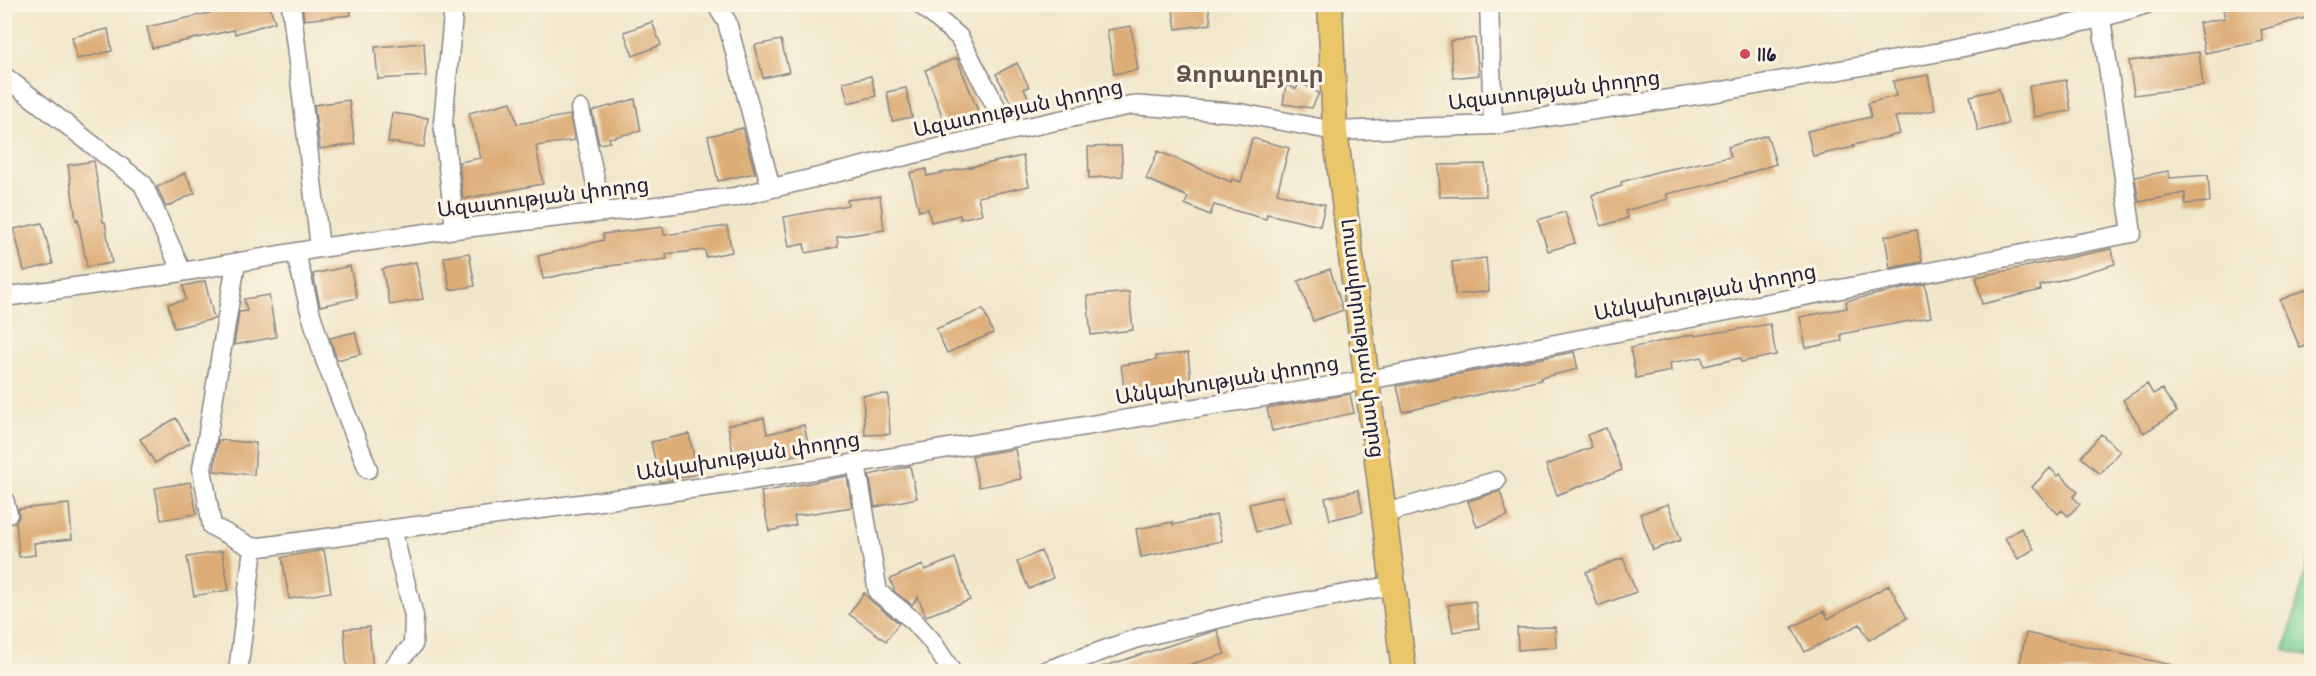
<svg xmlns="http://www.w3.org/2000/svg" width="2316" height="676" font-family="Dekko,'Noto Sans Armenian',sans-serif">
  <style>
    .green { fill: #7ad195; stroke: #4e7a68; stroke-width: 1.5 }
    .building { fill: #ddad78 }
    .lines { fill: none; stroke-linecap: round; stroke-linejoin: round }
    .minor-casing { stroke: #898483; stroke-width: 21 }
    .major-casing { stroke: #898483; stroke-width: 27 }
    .minor { stroke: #fff; stroke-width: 18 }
    .major { stroke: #ebc669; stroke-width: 24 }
    .poi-dot { fill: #d1495b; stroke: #fcf5e5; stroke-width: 2 }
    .labels { text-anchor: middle; stroke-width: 6; stroke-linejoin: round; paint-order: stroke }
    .poi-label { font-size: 21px; font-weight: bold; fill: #22223b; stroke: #fcf5e5; text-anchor: start }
    .street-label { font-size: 21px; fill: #22223b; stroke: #fcf5e5 }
    .quarter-label { font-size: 24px; font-weight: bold; fill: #635350; stroke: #fcf5e5 }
  </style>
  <rect width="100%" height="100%" fill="#fcf5e5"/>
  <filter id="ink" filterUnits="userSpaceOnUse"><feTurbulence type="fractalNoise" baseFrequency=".0167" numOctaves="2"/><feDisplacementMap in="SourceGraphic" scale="12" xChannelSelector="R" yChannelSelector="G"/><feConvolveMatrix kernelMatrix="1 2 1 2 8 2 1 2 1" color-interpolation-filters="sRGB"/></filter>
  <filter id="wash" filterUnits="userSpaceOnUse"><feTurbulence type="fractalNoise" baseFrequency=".008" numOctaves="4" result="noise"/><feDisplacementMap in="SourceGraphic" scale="24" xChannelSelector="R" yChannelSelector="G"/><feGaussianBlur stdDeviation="1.35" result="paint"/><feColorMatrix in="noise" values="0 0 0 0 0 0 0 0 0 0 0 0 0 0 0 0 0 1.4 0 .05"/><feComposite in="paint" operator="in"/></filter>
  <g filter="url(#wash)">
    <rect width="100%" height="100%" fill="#f0e7cb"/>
    <!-- green -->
    <path class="green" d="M2311 551V657L2285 650Z"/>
    <g id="blocks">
      <!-- building -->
      <path class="building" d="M225 4H269L275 22 235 34 234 30 152 48 147 27 227 9Z
        M302 4H350L351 15 304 20Z
        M1172 4H1208L1211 24 1176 29Z
        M2222 4H2312V16L2261 30 2263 41 2205 53 2199 23 2225 18Z
        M652 22 661 45 633 56 624 32Z
        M1131 26 1138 70 1114 74 1107 30Z
        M108 29 112 51 77 59 72 37Z
        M1475 38 1479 75 1453 78 1450 41Z
        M781 40 789 72 763 78 755 45Z
        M424 43 426 76 378 79 375 47Z
        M2199 52 2203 86 2134 95 2129 61Z
        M957 58 980 116 947 129 925 70Z
        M1017 63 1029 87 1024 89 1030 101 1014 109 996 74Z
        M1928 75 1935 110 1895 117 1900 134 1853 145 1854 147 1813 156 1807 131 1871 117 1868 103 1896 96 1893 81Z
        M871 76 876 96 848 103 843 82Z
        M2066 80 2071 111 2034 117 2029 86Z
        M1300 82 1319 93 1312 108 1283 104 1286 84 1296 89Z
        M906 88 912 117 892 121 887 92Z
        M1999 89 2008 124 1978 131 1970 96Z
        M635 99 641 131 609 138 610 142 599 144 592 111Z
        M349 100 355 144 320 149 314 105Z
        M511 102 517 124 570 115 575 140 536 146 543 184 463 199 459 162 481 158 469 113Z
        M392 113 428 118 424 147 388 142Z
        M743 128 755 173 718 181 708 136Z
        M1767 135 1776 164 1717 183 1666 194 1668 199 1625 211 1628 218 1601 226 1592 195 1622 186 1621 182 1660 171 1731 157 1728 147Z
        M1252 138 1289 148 1277 193 1325 205 1320 226 1267 214 1266 219 1214 205 1210 215 1185 204 1188 197 1146 179 1158 151 1231 182 1232 179 1241 182Z
        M1121 146 1123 176 1089 178 1088 147Z
        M1023 156 1029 186 978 197 982 214 960 219V215L931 222 928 209 919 211 910 173 926 169 927 176Z
        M94 161 103 222H105L112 263 87 267 78 219 76 220 68 165Z
        M1485 164 1486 196 1440 197 1439 165Z
        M2168 171 2170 178 2208 175 2210 202 2185 204V193L2139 202 2135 177Z
        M185 173 195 193 166 207 157 187Z
        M880 196 884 230 837 237 838 247 806 253 804 244 789 247 784 217 848 205 847 200Z
        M1565 212 1575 243 1548 251 1538 220Z
        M42 223 53 264 24 271 14 229Z
        M727 226 732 252 706 257 705 250 666 254 667 259 592 268 543 279 538 256 604 240 603 234 663 227 664 235Z
        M1917 230 1922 262 1890 268 1885 236Z
        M2111 249 2115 264 2040 286 2041 290 1982 304 1976 277Z
        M469 253 475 286 450 290 444 257Z
        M1486 258 1489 291 1455 295 1452 262Z
        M416 262 423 299 390 305 382 269Z
        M350 266 357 298 320 306 313 274Z
        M1330 269 1343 310 1313 321 1298 281Z
        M205 281 214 319 174 328 168 304 186 300 183 286Z
        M1925 284 1931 317 1841 334 1842 341 1806 348 1800 317 1847 308 1846 301Z
        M2312 287V344L2300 348 2280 300Z
        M1129 292 1133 330 1091 335 1087 296Z
        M269 295 276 337 234 345 239 312 247 311 244 299Z
        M983 309 993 333 947 353 936 329Z
        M1770 324 1776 355 1741 362 1740 358 1704 366 1702 357 1670 363 1671 371 1636 378 1630 348 1694 334 1695 336Z
        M355 332 361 354 337 360 330 338Z
        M1574 352 1578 369 1540 378 1541 380 1403 412 1397 386Z
        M1188 353 1192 393 1149 398V400L1126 403 1121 365 1156 360V356Z
        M2147 384 2153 394 2162 389 2177 412 2144 433 2123 400Z
        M888 394 890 434 865 435 863 395Z
        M1350 394 1354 413 1272 431 1267 408Z
        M176 418 190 443 155 463 140 439Z
        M764 418 767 434 804 425 810 452 781 458 779 452 734 460 728 425Z
        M1606 428 1622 470 1557 495 1546 465 1592 447 1587 435Z
        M689 434 698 474 660 482 651 442Z
        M2101 434 2120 451 2100 474 2081 457Z
        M218 440 256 443 254 475 214 471Z
        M1015 449 1021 479 979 487 972 456Z
        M910 466 917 498 875 507 869 475Z
        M2050 468 2058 476 2060 474 2078 492 2073 497 2080 504 2068 516 2062 510 2058 514 2032 487Z
        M847 476 852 507 794 516 796 525 769 531 761 492Z
        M190 482 197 514 161 520 155 488Z
        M1358 490 1363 512 1330 520 1325 498Z
        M1500 491 1508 516 1477 527 1468 501Z
        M1282 496 1290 523 1256 532 1249 504Z
        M69 504 72 539 34 543 35 555 19 557 16 522 19 516 18 509Z
        M1668 504 1681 540 1653 550 1640 514Z
        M1216 515 1222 541 1141 557 1136 529 1173 522V525Z
        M2021 528 2034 549 2018 559 2005 538Z
        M324 550 331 592 289 599 282 557Z
        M222 551 229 590 194 596 187 557Z
        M1041 551 1053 578 1029 589 1017 562Z
        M955 558 970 600 926 616 918 597 912 605 895 592 890 579 923 565 925 570Z
        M1623 558 1636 592 1598 606 1586 572Z
        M1889 585 1907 618 1869 640 1860 624 1805 652 1792 627 1824 611 1828 619Z
        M864 593 871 601 899 623 886 641 849 614Z
        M1475 601 1479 628 1453 632 1448 605Z
        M369 627 373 670 347 672 344 629Z
        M1555 627 1556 647 1518 650 1517 628Z
        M1217 630 1225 654 1165 672H1100L1099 668Z
        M2026 633 2172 665 2171 672H2018Z"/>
    </g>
  </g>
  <g filter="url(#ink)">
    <use href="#blocks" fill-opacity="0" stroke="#898483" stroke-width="1.5"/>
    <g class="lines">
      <defs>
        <path id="minor" d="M291 4 320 248
          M454 4 443 123 455 229
          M716 4 727 22 771 188
          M920 4 959 37 1009 131
          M1489 4 1493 125
          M4 76 143 184 182 272
          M580 109 602 212
          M296 253 310 311 325 360 368 469
          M236 263 202 469 212 526 253 548
          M4 297 182 272 320 248 455 229 735 197 1009 131 1131 105 1240 113 1335 131 1493 125 1717 92 1940 52 2101 18 2147 4
          M856 463 878 592 914 621 931 640 952 672
          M4 499 8 514
          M1386 513 1496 481
          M253 548 734 483 1368 380 2132 233 2101 18
          M238 672 253 548
          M389 672 413 645 414 616 392 529
          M1043 672 1138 638 1246 612 1395 585"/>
        <path id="major" d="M1330 4 1335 131 1404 672"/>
      </defs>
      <!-- minor casing -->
      <use href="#minor" class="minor-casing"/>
      <!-- major casing -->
      <use href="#major" class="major-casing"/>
      <!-- minor -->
      <use href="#minor" class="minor"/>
      <!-- major -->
      <use href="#major" class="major"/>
    </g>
  </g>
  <!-- markers -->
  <circle class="poi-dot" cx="1745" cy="54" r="6"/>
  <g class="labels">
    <!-- poi labels -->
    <g class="poi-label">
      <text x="1757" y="61">116</text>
    </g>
    <!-- street labels -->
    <g class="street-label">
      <text transform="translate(1554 90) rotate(-7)" y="7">Ազատության փողոց</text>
      <text transform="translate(1018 108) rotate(-12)" y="7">Ազատության փողոց</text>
      <text transform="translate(543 197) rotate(-7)" y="7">Ազատության փողոց</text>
      <text transform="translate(1705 292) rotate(-11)" y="7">Անկախության փողոց</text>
      <text transform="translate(1363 338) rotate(83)" y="7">Լուսավորության փողոց</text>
      <text transform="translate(1227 380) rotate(-9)" y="7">Անկախության փողոց</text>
      <text transform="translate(748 456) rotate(-9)" y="7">Անկախության փողոց</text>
    </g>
    <!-- quarter labels -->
    <g class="quarter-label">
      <text x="1250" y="82">Ձորաղբյուր</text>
    </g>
  </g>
  <!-- margin -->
  <rect width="2316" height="676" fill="none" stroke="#fcf5e5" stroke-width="24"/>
</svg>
